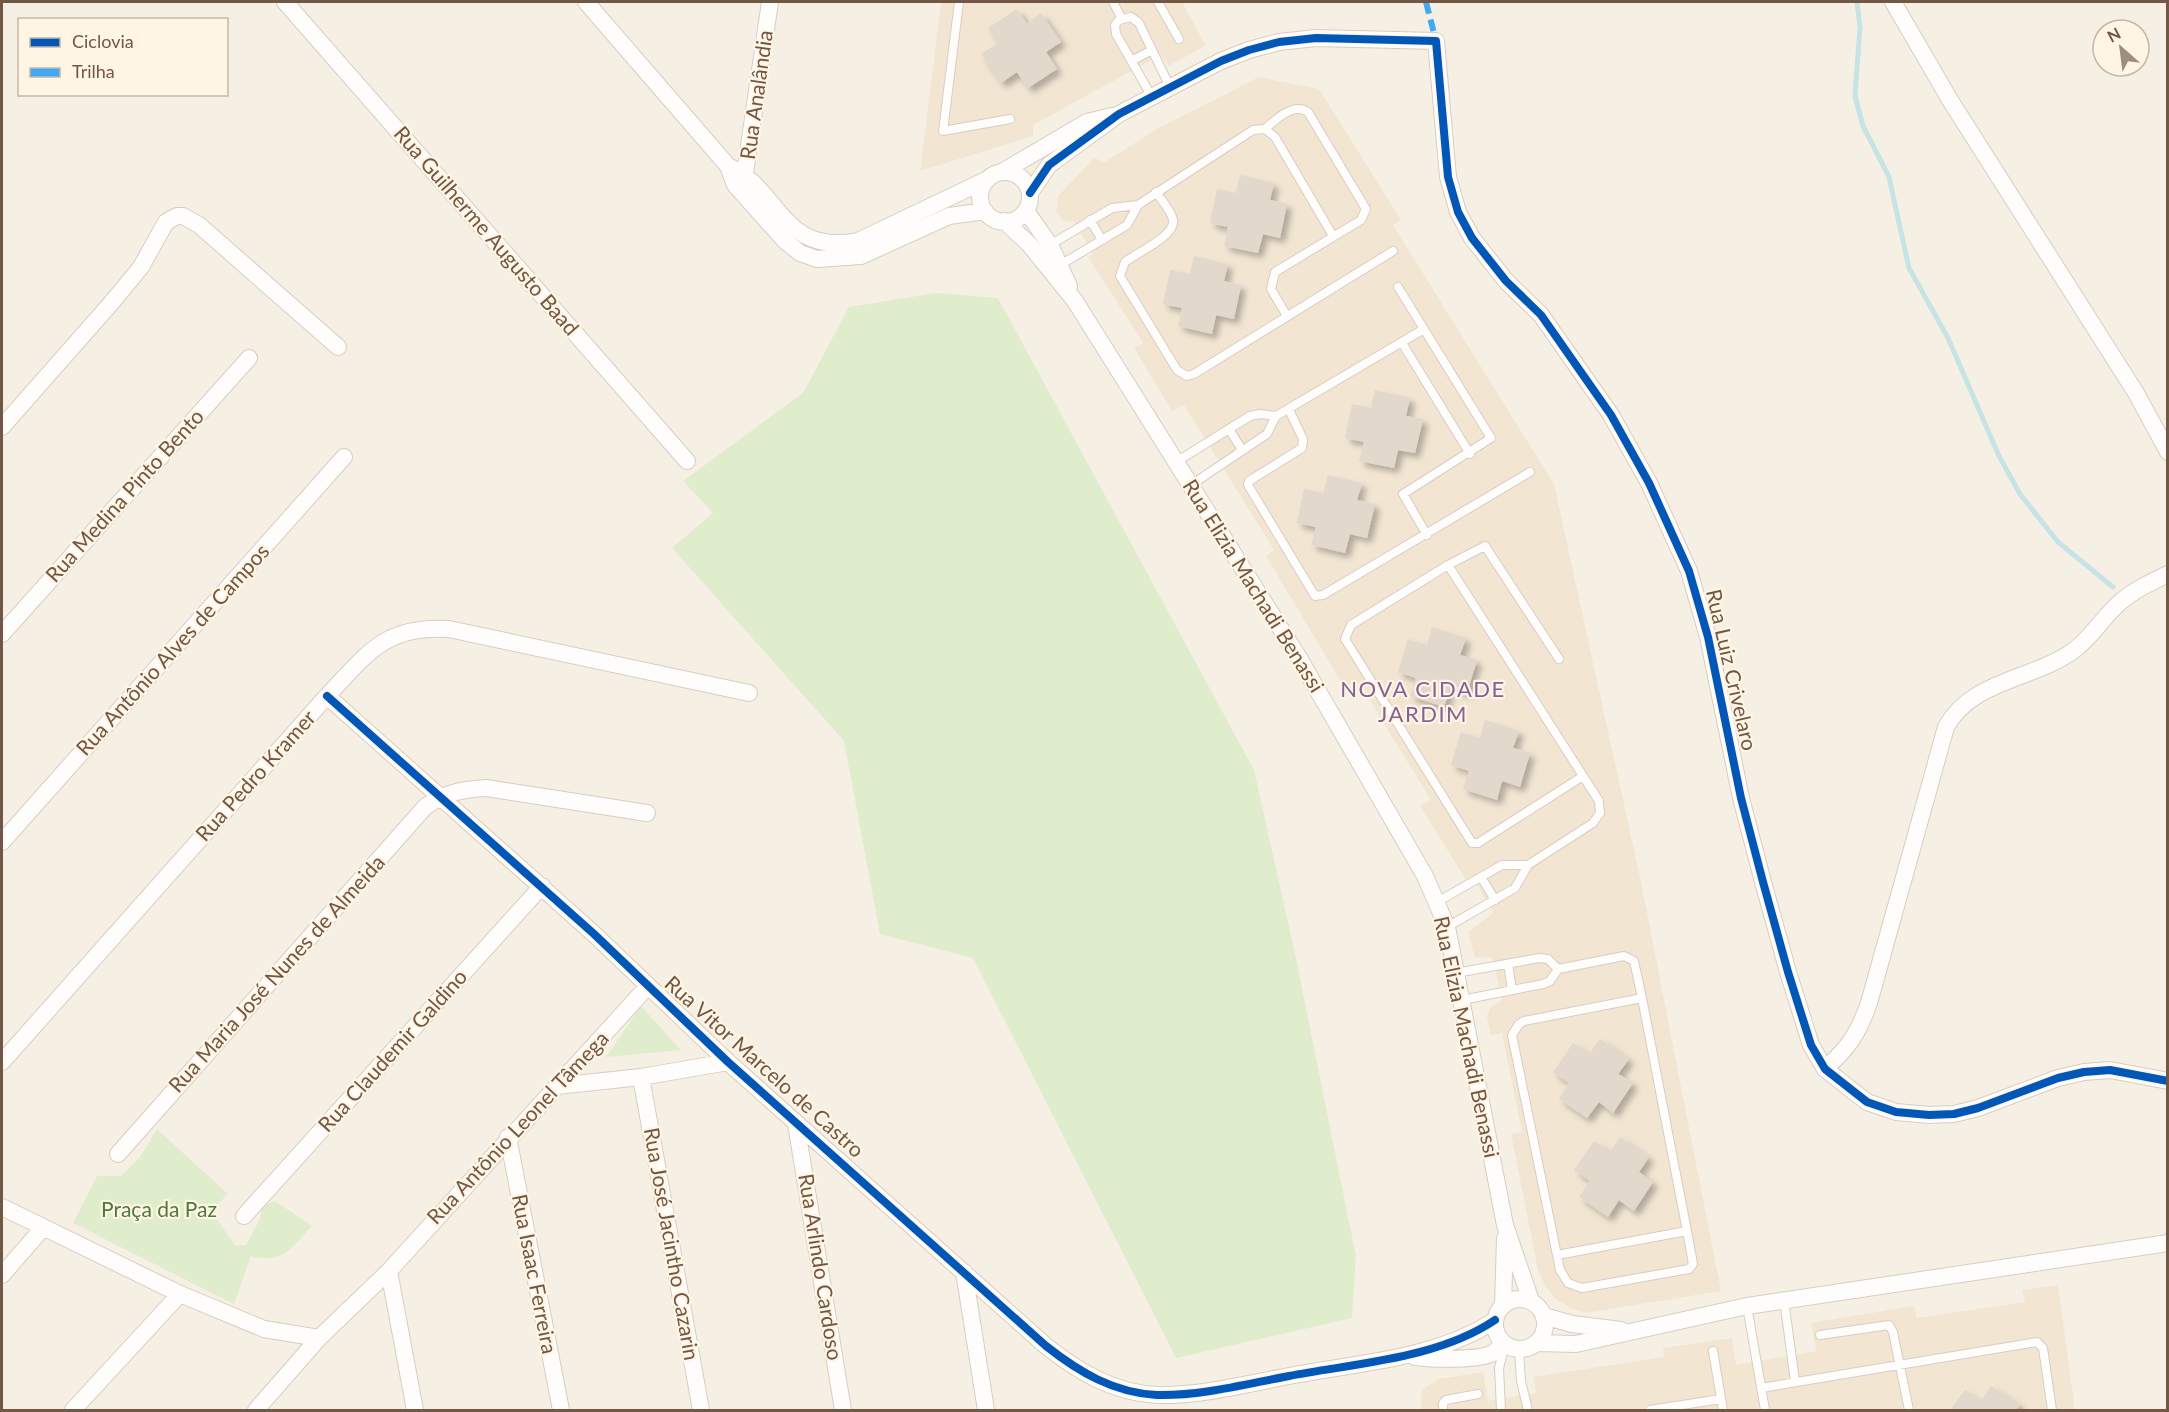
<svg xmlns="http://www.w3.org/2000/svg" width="2169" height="1412" font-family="Lato,sans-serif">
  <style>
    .residential { fill: #f2e6d3 }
    .green { fill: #dfedcd }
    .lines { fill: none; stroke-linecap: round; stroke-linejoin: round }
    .stream { stroke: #c6e3e6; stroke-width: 5 }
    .building { fill: #e2d8cc; filter: url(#shadow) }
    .lane-casing { stroke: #d7cdc3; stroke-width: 10 }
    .street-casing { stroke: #d7cdc3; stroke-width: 18 }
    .lane { stroke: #fefdfb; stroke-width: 8 }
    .street { stroke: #fefdfb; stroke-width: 16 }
    .quiet { stroke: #3fa9f5; stroke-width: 6; stroke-dasharray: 12 6; stroke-linecap: butt }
    .cycleway-casing { stroke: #fff5e4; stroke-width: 11 }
    .cycleway { stroke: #0057b8; stroke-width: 8 }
    .labels { text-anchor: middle; stroke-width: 4.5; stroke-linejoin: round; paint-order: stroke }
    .street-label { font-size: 21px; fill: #735745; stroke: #fff5e4 }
    .park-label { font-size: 21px; fill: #4c7a3c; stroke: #fff5e4 }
    .neighbourhood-label { font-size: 22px; letter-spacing: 1.5px; fill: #866097; stroke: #fff5e4 }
  </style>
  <defs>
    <filter id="shadow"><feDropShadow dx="5" dy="5" stdDeviation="3" flood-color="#0004"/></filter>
  </defs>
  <rect width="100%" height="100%" fill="#f6f0e4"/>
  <!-- residential -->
  <path class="residential" d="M941 2H1182L1206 46 1168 66 1161 55 1033 125V136L920 171Z
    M1259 77 1319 89 1401 220 1393 225 1554 484 1641 882 1721 1291 1586 1313 1570 1308 1556 1299 1545 1286 1538 1270 1511 1134 1522 1132 1502 1033 1491 1036 1487 1017 1490 1008 1502 1000 1495 967 1492 957 1475 958 1469 937V931L1493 913 1472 876 1466 880 1420 806 1431 800 1362 688 1349 695 1266 556 1274 550 1184 405 1172 411 1134 348 1143 343 1088 257 1093 253 1074 222 1063 220 1056 212 1058 196 1094 158 1105 162 1160 127Z
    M2058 1285 2075 1410H1421L1422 1390 1438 1379 1483 1372 1488 1401 1536 1393 1533 1377 1664 1357 1663 1348 1732 1338 1736 1365 1816 1351 1811 1323 1914 1306 1917 1318 2025 1302 2022 1290Z"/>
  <!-- green -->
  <path class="green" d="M936 293 998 298 1254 770 1294 949 1356 1256 1352 1318 1176 1358 973 958 880 934 844 741 672 548 713 513 683 481 803 393 849 307Z
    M641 1006 681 1050 606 1057Z
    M157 1129 228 1194 211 1211 235 1245H246L259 1221 263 1206 275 1201 312 1226C293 1247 281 1265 251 1256L234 1304 73 1223 97 1176H121L140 1157Z"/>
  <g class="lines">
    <!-- stream -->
    <path class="stream" d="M1857 2 1860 27 1855 96 1863 126 1889 177 1909 268 1948 338 1999 456 2020 494 2058 542 2113 587"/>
  </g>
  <!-- building -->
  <path class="building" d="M1017 9 1027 24 1041 13 1061 42 1046 52 1057 69 1028 88 1017 72 1001 83 981 54 998 43 988 28Z
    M1240 175 1274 183 1270 200 1287 204 1280 238 1263 234 1258 253 1224 246 1228 227 1210 223 1217 189 1236 193Z
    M1194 256 1228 264 1224 281 1241 285 1234 319 1216 315 1212 334 1178 326 1182 308 1163 304 1170 270 1190 274Z
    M1375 390 1410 398 1406 416 1423 419 1415 453 1398 450 1394 468 1359 461 1364 442 1345 438 1352 404 1371 408Z
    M1328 475 1362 483 1357 500 1375 504 1367 538 1350 534 1345 553 1311 545 1316 527 1297 523 1304 489 1323 493Z
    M1432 627 1466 638 1460 655 1477 660 1467 693 1450 688 1444 707 1410 696 1416 678 1398 672 1408 639 1427 645Z
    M1485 720 1519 731 1513 748 1530 753 1520 787 1502 781 1497 800 1463 789 1469 771 1451 765 1461 732 1480 738Z
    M1600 1039 1629 1059 1618 1074 1633 1083 1613 1113 1599 1102 1587 1118 1559 1099 1569 1083 1553 1072 1573 1043 1589 1054Z
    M1620 1137 1649 1157 1639 1172 1653 1182 1634 1211 1619 1200 1608 1217 1579 1197 1590 1181 1574 1170 1594 1141 1610 1152Z
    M1991 1386 2020 1405 2016 1410H1950L1965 1390 1981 1401Z"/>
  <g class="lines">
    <defs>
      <path id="lane" d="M959 2 943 131 1010 119
        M1113 2 1122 19
        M1158 2 1179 39
        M1131 61 1152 50
        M1152 97 1116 34 1115 25 1119 20 1131 17 1139 23 1170 87
        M1265 129C1276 119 1294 102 1308 112L1366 209 1361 220 1275 272 1271 289 1287 316
        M1156 192C1161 200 1172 211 1173 220 1176 236 1136 253 1125 262L1120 276 1177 370 1187 376 1194 374 1393 251
        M1138 205 1253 130 1265 129 1275 137 1333 236
        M1090 220 1102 240
        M1050 245 1112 208 1138 205 1127 225 1060 265
        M1398 287 1491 438 1403 494 1427 535
        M1402 343 1470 454
        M1289 410 1303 439 1302 448 1249 481 1248 485 1315 596 1323 595 1530 472
        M1276 416 1424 329
        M1229 429 1242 450
        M1176 462 1250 416 1260 414 1276 416 1267 434 1191 485
        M1448 565 1599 801 1600 813 1593 823 1528 865
        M1559 659 1485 546 1448 565 1351 625 1345 639 1472 843H1478L1583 776
        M1481 877 1495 900
        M1437 902 1502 865H1528L1515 888 1447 927
        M1508 964 1512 990
        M1558 969 1624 956 1634 961 1642 998 1687 1231 1693 1264 1689 1269 1582 1288 1568 1283 1560 1270 1512 1035 1519 1024 1524 1021 1642 998
        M1456 973 1539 958 1548 959 1558 969 1550 981 1543 984 1462 1000
        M1557 1255 1687 1231
        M1784 1300 1795 1381
        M1747 1306 1765 1410
        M1820 1335 1889 1325 1893 1332 1909 1410
        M1519 1350 1521 1381 1528 1410
        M1713 1351 1723 1410
        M1761 1388 2037 1342 2043 1348 2052 1410
        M1443 1410V1403L1446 1400 1478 1394
        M1501 1410 1499 1368 1504 1348
        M1650 1410 1721 1399"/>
      <path id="street" d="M285 2 687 461
        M586 2 728 166 735 185 785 241 800 253 817 259 861 256 949 216 985 211
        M1893 2 1950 100 2136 393 2168 452
        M728 166C781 189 780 256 858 241L988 179
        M1002 172 1087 122 1112 116
        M980 197a25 25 0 1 1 50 0a25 25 0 1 1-50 0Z
        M740 180 745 173 770 2
        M1030 193 1049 165 1119 114 1221 61 1249 50 1279 42 1316 38 1436 41 1448 177 1458 212 1472 238 1506 281 1541 315 1611 415 1649 483 1689 571 1708 637 1741 798 1763 882 1788 972 1811 1045 1825 1069 1867 1102 1896 1112 1929 1115 1954 1114 1978 1108 2058 1078 2084 1072 2110 1070 2168 1081
        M1026 211 1050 245 1069 286
        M1004 221 1029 244 1075 301 1299 658 1425 876 1447 927 1505 1225 1531 1301
        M2 427 113 301 141 267 166 222 177 216H183L199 225 338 347
        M2 634 249 358
        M327 696 594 934 728 1062 1046 1346C1079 1372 1114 1393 1157 1395 1201 1396 1246 1384 1289 1376 1356 1363 1437 1359 1495 1320
        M2 842 344 457
        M2 1062 327 696C368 653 385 625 449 629L749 693
        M1825 1069C1849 1047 1858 1034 1869 1003L1946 727C1972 680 2032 680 2073 651 2091 638 2101 620 2117 605 2132 591 2149 583 2168 574
        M641 1077 701 1410
        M557 1086 641 1077 728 1062
        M796 1124 843 1410
        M508 1137 561 1410
        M118 1154 425 807C444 793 463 789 486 788L647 813
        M2 1207 180 1294 264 1329 319 1338
        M244 1216 542 886
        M389 1271 415 1410
        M964 1272 986 1410
        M2 1275 43 1228
        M1495 1324a25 25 0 1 1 50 0a25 25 0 1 1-50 0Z
        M1503 1306 1505 1238
        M1544 1316 1572 1324 1621 1330
        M1537 1343 1576 1344 1747 1306 2168 1243
        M1415 1357C1431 1359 1478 1361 1493 1353 1498 1351 1499 1347 1501 1342
        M73 1410 180 1294
        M256 1410 319 1338 389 1271 648 986"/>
    </defs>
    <!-- lane casing -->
    <use href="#lane" class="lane-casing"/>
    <!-- street casing -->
    <use href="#street" class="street-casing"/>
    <!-- lane -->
    <use href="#lane" class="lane"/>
    <!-- street -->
    <use href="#street" class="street"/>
    <!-- quiet -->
    <path class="quiet" d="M1426 2 1436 41"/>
    <defs>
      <path id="cycleway" d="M1030 193 1049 165 1119 114 1221 61 1249 50 1279 42 1316 38 1436 41 1448 177 1458 212 1472 238 1506 281 1541 315 1611 415 1649 483 1689 571 1708 637 1741 798 1763 882 1788 972 1811 1045 1825 1069 1867 1102 1896 1112 1929 1115 1954 1114 1978 1108 2058 1078 2084 1072 2110 1070 2168 1081
        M327 696 594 934 728 1062 1046 1346C1079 1372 1114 1393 1157 1395 1201 1396 1246 1384 1289 1376 1356 1363 1437 1359 1495 1320"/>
    </defs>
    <!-- cycleway casing -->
    <use href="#cycleway" class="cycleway-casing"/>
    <!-- cycleway -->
    <use href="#cycleway" class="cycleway"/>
  </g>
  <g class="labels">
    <!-- street labels -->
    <g class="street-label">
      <text transform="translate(757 95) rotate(-82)" y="7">Rua Analândia</text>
      <text transform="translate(486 231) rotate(49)" y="7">Rua Guilherme Augusto Baad</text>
      <text transform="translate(125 496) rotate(-48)" y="7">Rua Medina Pinto Bento</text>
      <text transform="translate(1253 586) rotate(58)" y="7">Rua Elizia Machadi Benassi</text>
      <text transform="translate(173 650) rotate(-48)" y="7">Rua Antônio Alves de Campos</text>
      <text transform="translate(1731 670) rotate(77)" y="7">Rua Luiz Crivelaro</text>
      <text transform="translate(256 776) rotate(-48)" y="7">Rua Pedro Kramer</text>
      <text transform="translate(277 974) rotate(-48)" y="7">Rua Maria José Nunes de Almeida</text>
      <text transform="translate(1466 1037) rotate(78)" y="7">Rua Elizia Machadi Benassi</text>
      <text transform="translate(393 1051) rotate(-48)" y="7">Rua Claudemir Galdino</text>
      <text transform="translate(764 1067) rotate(42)" y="7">Rua Vitor Marcelo de Castro</text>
      <text transform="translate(518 1128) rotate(-47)" y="7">Rua Antônio Leonel Tâmega</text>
      <text transform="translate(671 1244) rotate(80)" y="7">Rua José Jacintho Cazarin</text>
      <text transform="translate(820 1267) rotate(81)" y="7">Rua Arlindo Cardoso</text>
      <text transform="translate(534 1274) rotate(79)" y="7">Rua Isaac Ferreira</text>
    </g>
    <!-- park labels -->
    <g class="park-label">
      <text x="159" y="1217">Praça da Paz</text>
    </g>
    <!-- neighbourhood labels -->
    <g class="neighbourhood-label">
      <text x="1423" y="697">NOVA CIDADE<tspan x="1423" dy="25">JARDIM</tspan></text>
    </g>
  </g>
  <!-- border -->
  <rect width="2169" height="1412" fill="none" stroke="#735745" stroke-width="6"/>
  <!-- legend -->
  <rect x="18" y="18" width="210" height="78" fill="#fff5e4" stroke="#c7b6a4" stroke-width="1.5"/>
  <rect x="30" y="38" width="30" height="9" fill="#0057b8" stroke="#c7b6a4" stroke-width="1.5"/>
  <text x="72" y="48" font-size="18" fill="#735745">Ciclovia</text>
  <rect x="30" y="68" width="30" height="9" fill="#3fa9f5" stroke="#c7b6a4" stroke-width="1.5"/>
  <text x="72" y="78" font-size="18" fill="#735745">Trilha</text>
  <!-- north arrow -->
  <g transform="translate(2121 48) rotate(332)"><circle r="28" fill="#fff5e4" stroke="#c7b6a4" stroke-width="1.5"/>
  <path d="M0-4.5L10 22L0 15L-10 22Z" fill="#a18d7d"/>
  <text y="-9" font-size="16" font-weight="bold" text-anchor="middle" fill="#735745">N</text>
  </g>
</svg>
